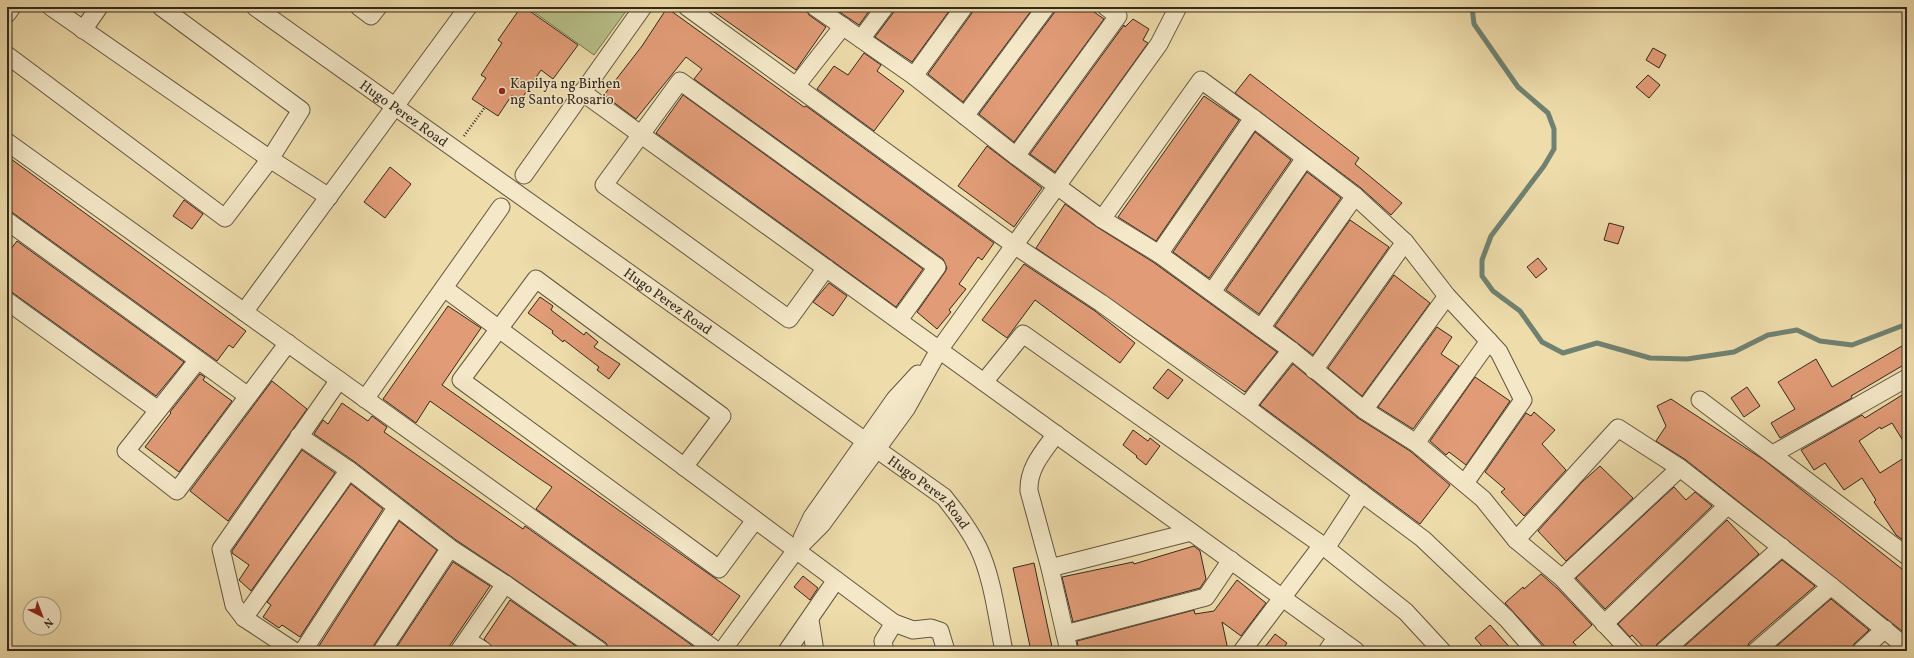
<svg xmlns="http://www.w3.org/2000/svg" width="1914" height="658" font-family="Vollkorn,serif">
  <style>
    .green { fill: #b8c089; stroke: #767454 }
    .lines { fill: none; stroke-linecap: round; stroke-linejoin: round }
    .stream { stroke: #708171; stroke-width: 5 }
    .building { fill: #e19c77; stroke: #33291e }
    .minor-casing { stroke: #625641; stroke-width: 19 }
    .path { stroke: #33291e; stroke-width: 2.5; stroke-dasharray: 1 2; stroke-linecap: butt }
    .minor { stroke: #f4e8c8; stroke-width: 17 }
    .poi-dot { fill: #8f2418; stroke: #f4e8c8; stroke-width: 1.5 }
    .labels { text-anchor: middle; stroke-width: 3; stroke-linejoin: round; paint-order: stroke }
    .poi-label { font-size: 14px; fill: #33291e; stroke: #f4e8c8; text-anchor: start }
    .street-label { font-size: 14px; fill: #33291e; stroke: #f4e8c8 }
  </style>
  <rect width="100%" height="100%" fill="#eedcab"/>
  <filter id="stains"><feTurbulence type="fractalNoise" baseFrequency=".005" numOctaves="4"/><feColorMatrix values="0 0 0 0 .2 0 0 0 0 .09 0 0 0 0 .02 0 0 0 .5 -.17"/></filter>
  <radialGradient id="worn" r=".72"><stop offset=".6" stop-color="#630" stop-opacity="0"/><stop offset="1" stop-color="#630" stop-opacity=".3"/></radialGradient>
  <!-- green -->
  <path class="green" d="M527 7H629L594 55Z"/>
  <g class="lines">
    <!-- stream -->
    <path class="stream" d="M1472 7 1474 24 1518 87 1548 113 1554 129V149L1544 166 1491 236 1482 260V276L1493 291 1520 311 1542 342 1563 353 1597 343 1650 358 1687 359 1734 352 1768 335 1797 330 1820 341 1852 345 1907 324"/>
  </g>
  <!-- building -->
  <path class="building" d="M521 7H524L578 45 553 79 541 70 520 101 512 95 498 116 472 99 486 78 481 75 502 43 498 40Z
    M707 7H805L809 15 826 27 796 70Z
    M832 7H872L859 25Z
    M895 7H952L912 62 875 37 893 13Z
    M974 7H1034L963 102 928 74 972 13Z
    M1056 7H1087L1104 19 1014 142 979 114 1054 13Z
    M667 8 804 107 806 106 994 243 982 260 978 257 959 284 966 289 949 310 951 312 937 329 917 312 945 272 947 268 943 259 694 79 702 69 686 57 636 119 604 95 642 46Z
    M1133 19 1149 29 1143 40 1148 43 1055 172 1030 154 1124 25 1125 27Z
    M1653 48 1666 55 1659 68 1646 60Z
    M864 53 881 65 877 71 904 91 874 131 817 89 834 66 848 75Z
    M1250 74 1359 158 1355 164 1402 203 1391 215 1361 188 1235 93Z
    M1648 75 1660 85 1649 98 1636 87Z
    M683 95 923 269 896 307 656 133Z
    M1204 96 1239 120 1156 241 1118 217Z
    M1255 132 1291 160 1209 278 1173 252Z
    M987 146 1042 188 1014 227 958 186Z
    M7 156 246 331 233 348 229 345 217 361 13 213 7 211Z
    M390 167 411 184 385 218 364 202Z
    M1307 172 1341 198 1259 314 1226 290Z
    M184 200 203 214 192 229 173 216Z
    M1065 204 1097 227 1153 262 1277 352 1245 392 1036 248Z
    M1350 220 1389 247 1313 355 1275 326Z
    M1609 223 1624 227 1618 244 1604 240Z
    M17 241 184 362 156 396 13 293 7 291V254Z
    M1538 258 1547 269 1536 278 1527 267Z
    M1024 264 1095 311 1135 343 1120 363 1035 300 1007 338 982 320Z
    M1394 275 1430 303 1362 396 1328 368Z
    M829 283 847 296 833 316 813 302Z
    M540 297 553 306 551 310 584 335 586 332 598 342 594 347 620 364 609 379 597 370 599 367 564 340 563 342 552 333 553 331 528 313Z
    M448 306 481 328 442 385 740 596 712 635 536 509 552 487 537 477 430 401 416 423 383 399Z
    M1437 327 1452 337 1441 354 1459 366 1413 429 1378 407Z
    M1907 343V363L1851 396 1852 398 1780 438 1771 423 1795 409 1778 382 1816 359 1832 387Z
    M1293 364 1358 418 1410 451 1450 485 1420 524 1260 405Z
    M1168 369 1183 380 1168 399 1153 388Z
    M200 374 205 377 203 380 232 401 179 472 145 447 171 413 170 412Z
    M1475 377 1510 401 1466 465 1449 452 1446 455 1430 441Z
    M272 381 307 409 228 521 190 491Z
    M1747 387 1760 406 1744 417 1731 398Z
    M1907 392V447L1892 423 1881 429 1880 427 1859 441 1880 473 1907 456V543L1896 535 1874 502 1876 500 1862 478 1844 490 1825 463 1814 470 1801 450 1862 415 1865 418Z
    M1671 399 1764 460 1907 573V635L1686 460 1656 441 1666 426 1657 406Z
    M342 403 368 421 372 416 387 427 384 432 523 529 525 526 700 651H610L606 643 510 576 456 540 355 462 314 434 323 420 328 424Z
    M1534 412 1555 430 1542 444 1566 470 1524 516 1501 492 1505 489 1485 472 1526 413 1531 416Z
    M1133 430 1148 441 1150 438 1160 446 1146 465 1136 457 1137 456 1123 445Z
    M302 450 335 473 251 591 239 580 249 565 232 553V551Z
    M1600 466 1633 498 1566 561 1538 531 1582 482Z
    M351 484 383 509 300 637 282 625 279 628 263 617 271 605 267 602Z
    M1674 487 1686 500 1695 492 1712 506 1605 609 1576 578Z
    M1727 520 1759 554 1657 644 1654 651H1647L1632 635 1630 637 1618 624Z
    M399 521 437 550 374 645 372 651H320L317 649Z
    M1194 546 1200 551 1206 579 1200 588 1073 622 1062 577 1133 562 1134 564Z
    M1782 560 1815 586 1749 643 1746 651H1679Z
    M453 562 490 586 446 651H394Z
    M1034 563 1052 647 1031 651 1013 568Z
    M1541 574 1558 589 1592 625 1573 642 1581 651H1549L1505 603 1523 587 1524 589Z
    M803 576 818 588 810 600 794 587Z
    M1237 580 1266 603 1241 636 1222 622 1228 650 1221 651H1079L1077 641 1194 610 1195 614 1214 611Z
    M1831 599 1869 630 1854 644 1851 651H1771Z
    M510 600 583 651H497L493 648 484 639Z
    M1490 625 1513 651H1486L1475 638Z
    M1275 634 1287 643 1281 651H1262Z"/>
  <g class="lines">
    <defs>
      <g id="minor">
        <path d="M51 7 270 159 329 197"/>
        <path id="s1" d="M255 7 944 497C957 513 969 529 978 547 993 578 997 618 1004 651"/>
        <path d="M359 7 371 16 378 7"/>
        <path d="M687 7 1014 245 1101 303 1246 407 1423 539 1507 619 1535 651"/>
        <path d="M815 7 914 76 1016 156 1102 219 1159 254 1291 350 1364 410 1416 443 1483 499 1516 540 1562 578 1630 651"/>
        <path d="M7 14 12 7"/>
        <path d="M83 30 99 7"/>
        <path d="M861 39 885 7"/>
        <path d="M7 55 225 218 270 159 301 110 161 7"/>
        <path d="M914 76 964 7"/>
        <path d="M796 86 843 26"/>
        <path d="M582 92 1356 651"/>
        <path d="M965 116 1046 7"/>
        <path d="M7 142 717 651"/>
        <path d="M1016 156 1118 16 1106 7"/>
        <path d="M524 175 643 7"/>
        <path d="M1102 219 1201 80 1253 118 1355 196 1405 242 1447 296 1499 352 1523 400 1465 483"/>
        <path d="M7 221 248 396"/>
        <path d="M1159 254 1253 118"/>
        <path d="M826 268 789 319 604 185 680 81 937 267 899 320"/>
        <path d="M444 288 894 623 913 630 931 628 940 631 946 651"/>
        <path d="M1212 292 1305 158"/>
        <path d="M7 301 158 410"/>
        <path d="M244 312 468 7"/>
        <path d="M1261 328 1355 196"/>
        <path d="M198 360 126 451 177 491 288 343"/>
        <path d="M1314 370 1405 242"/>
        <path d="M984 382 1023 334 1322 545 1406 612 1442 651"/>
        <path d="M365 399 501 207"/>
        <path d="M1700 400 1907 556"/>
        <path d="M1246 407 1291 350"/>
        <path d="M1364 410 1447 296"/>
        <path d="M1056 434C1043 452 1028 468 1029 491L1050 568 1069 651"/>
        <path d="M299 436 349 470 450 548 505 584 600 651"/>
        <path d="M1416 443 1489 341"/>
        <path d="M1773 454 1907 378"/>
        <path d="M684 467 722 416 536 279 461 380 719 569 755 520"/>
        <path d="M802 538 812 517 895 399 918 374"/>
        <path d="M1516 540 1618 428 1680 468 1831 586 1907 648"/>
        <path d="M1326 548 1362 493"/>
        <path d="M1050 568 1191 532"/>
        <path d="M1562 578 1680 468"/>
        <path d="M244 618 349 470"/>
        <path d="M810 620 815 651"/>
        <path d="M1604 624 1727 506"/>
        <path d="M1065 634 1206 597 1231 560"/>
        <path d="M467 640 484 651"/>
        <path d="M294 651 244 618 234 605 221 549 339 380"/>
        <path d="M303 651 396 508"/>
        <path d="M382 651 450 548"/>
        <path d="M459 651 505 584"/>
        <path d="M722 651 796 550 822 524 906 409 939 350 1159 44 1178 7"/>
        <path d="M787 651 836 580"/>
        <path d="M885 651 883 641 894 623"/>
        <path d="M1242 651 1322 545"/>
        <path d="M1327 651 1337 637"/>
        <path d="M1664 651 1782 547"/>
        <path d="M1756 651 1831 586"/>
        <path d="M1861 651 1885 629"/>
      </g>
    </defs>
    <!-- minor casing -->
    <use href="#minor" class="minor-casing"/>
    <!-- path -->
    <path class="path" d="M464 136 485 107"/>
    <!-- minor -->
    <use href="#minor" class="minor"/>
  </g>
  <!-- markers -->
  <circle class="poi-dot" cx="502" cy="91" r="4"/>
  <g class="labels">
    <!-- poi labels -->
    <g class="poi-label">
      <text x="510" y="88">Kapilya ng Birhen<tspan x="510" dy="16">ng Santo Rosario</tspan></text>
    </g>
    <!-- street labels -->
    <g class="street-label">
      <text dy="5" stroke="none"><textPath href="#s1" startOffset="183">Hugo Perez Road</textPath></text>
      <text dy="5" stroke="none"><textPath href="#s1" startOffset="507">Hugo Perez Road</textPath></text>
      <text dy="5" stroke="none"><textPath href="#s1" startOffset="831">Hugo Perez Road</textPath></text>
    </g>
  </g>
  <!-- margin -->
  <rect width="1914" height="658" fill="none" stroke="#eedcab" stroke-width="24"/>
  <rect x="8" y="8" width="1898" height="642" fill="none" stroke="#33291e" stroke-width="2"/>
  <rect x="12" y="12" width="1890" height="634" fill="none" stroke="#33291e"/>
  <!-- north arrow -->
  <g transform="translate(42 616) rotate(138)"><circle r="19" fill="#f4e8c8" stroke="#a79c84"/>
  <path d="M0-3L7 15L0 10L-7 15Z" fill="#8f2418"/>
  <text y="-6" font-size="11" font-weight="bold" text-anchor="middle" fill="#33291e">N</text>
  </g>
  <rect width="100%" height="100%" filter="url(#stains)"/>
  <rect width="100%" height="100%" fill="url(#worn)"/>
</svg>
